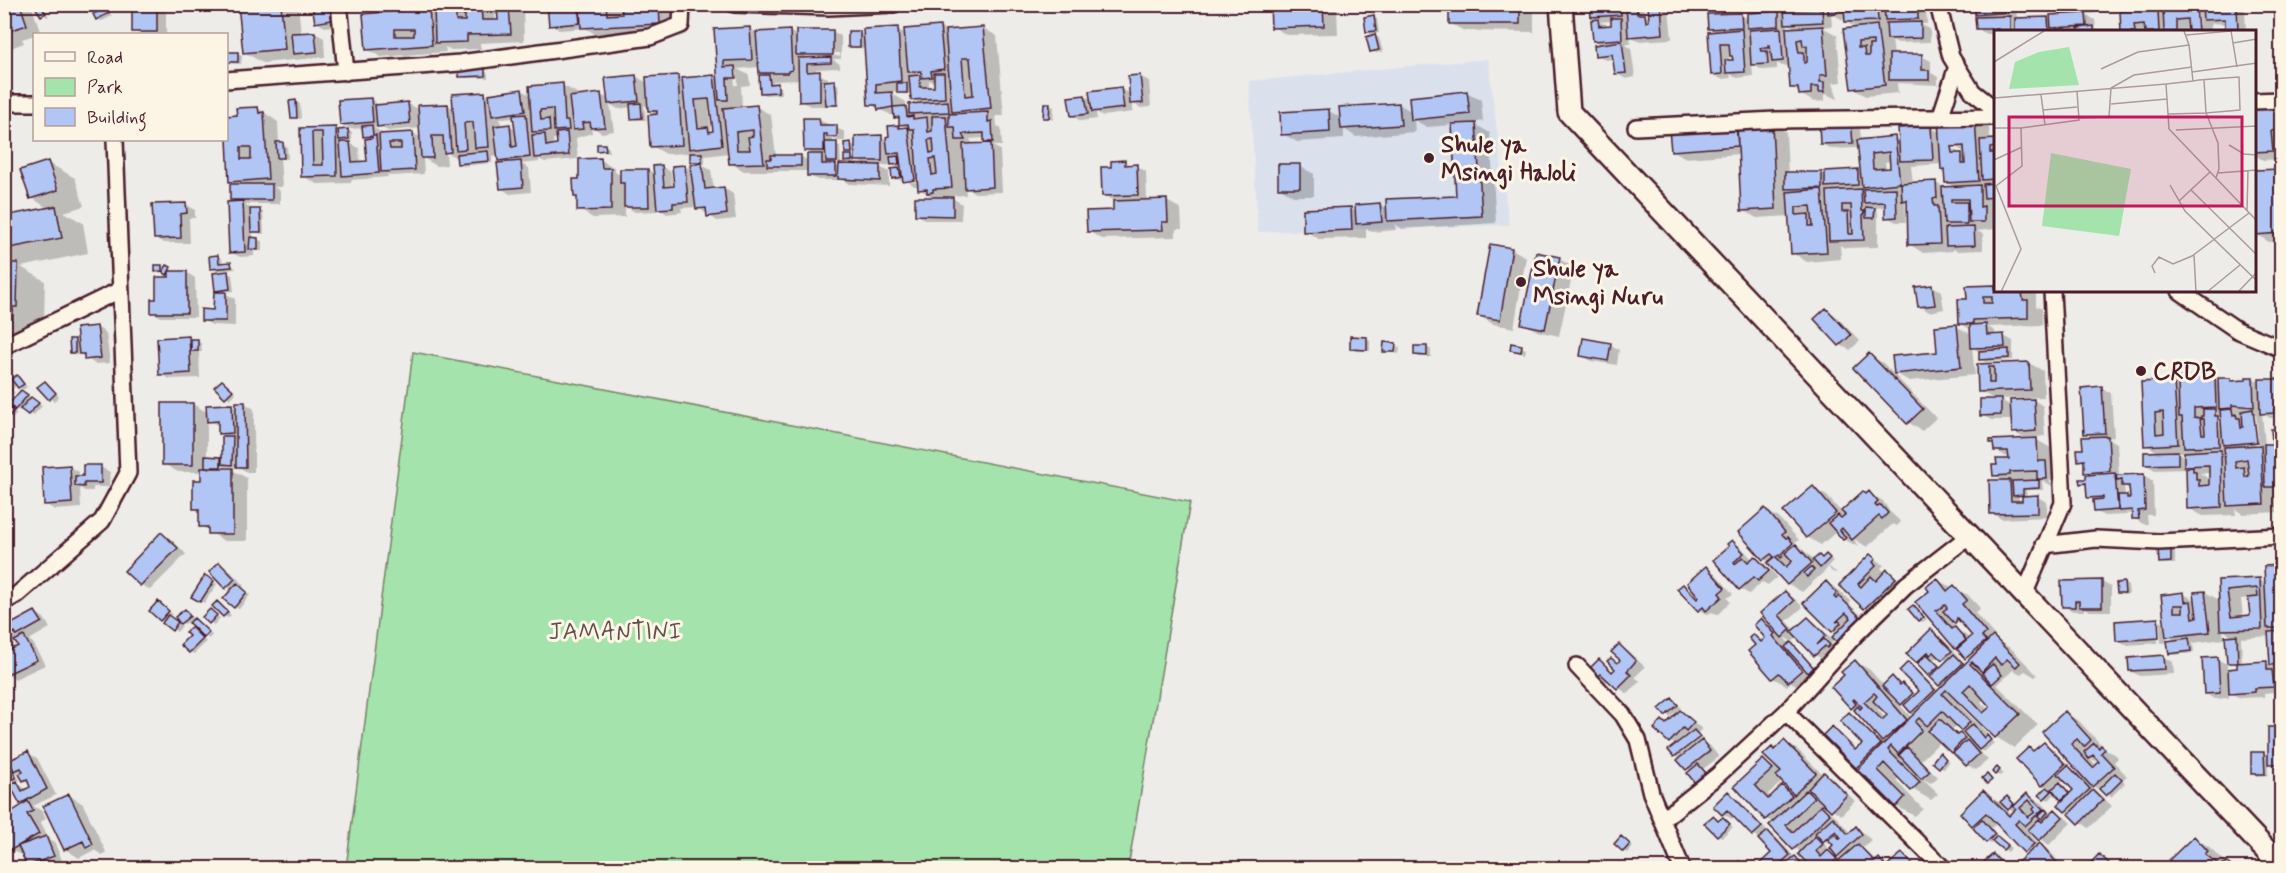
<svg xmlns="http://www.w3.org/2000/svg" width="2286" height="873" font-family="Mynerve,sans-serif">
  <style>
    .built { fill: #dbe1ec }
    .green { fill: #a4e3ab; stroke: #77816b; stroke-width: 1.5 }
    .shadow { fill: #0003; fill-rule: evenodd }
    .building { fill: #b2c6f5; stroke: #4a1f2b; stroke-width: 1.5; fill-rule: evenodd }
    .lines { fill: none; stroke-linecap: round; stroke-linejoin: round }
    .street-casing { stroke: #4a1f2b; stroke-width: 20 }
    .secondary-casing { stroke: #4a1f2b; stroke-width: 26 }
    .street { stroke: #fcf5e5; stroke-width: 15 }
    .secondary { stroke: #fcf5e5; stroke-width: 21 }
    .poi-dot { fill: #4a1f2b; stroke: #fcf5e5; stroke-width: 2 }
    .labels { text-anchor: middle; stroke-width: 6; stroke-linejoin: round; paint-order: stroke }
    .poi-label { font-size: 24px; font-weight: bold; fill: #4a1f2b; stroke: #fcf5e5; text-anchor: start }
    .park-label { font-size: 24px; fill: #60504b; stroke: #fcf5e5 }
    .inset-road { fill: none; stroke: #ac9a9c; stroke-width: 1.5 }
    .view { fill: #c2185b; fill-opacity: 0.15; stroke: #c2185b; stroke-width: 3 }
    .inset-edge { fill: none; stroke: #4a1f2b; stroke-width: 3 }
  </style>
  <rect width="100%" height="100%" fill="#edece8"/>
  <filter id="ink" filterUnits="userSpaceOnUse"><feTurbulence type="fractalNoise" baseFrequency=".0167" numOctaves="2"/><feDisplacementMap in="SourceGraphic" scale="12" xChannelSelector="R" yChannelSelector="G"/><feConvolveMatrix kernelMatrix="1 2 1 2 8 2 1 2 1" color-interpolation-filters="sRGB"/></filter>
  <g filter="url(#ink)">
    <!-- built -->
    <path class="built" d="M1488 59 1509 225 1258 232 1249 81Z"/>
    <!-- green -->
    <path class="green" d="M413 352 1190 502 1128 868H346Z"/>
    <!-- shadow -->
    <path class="shadow" d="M4 4H27L32 7 41 33 22 39 24 43 8 49 4 47Z
      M33 4H53L55 9 53 11 46 5 41 7 49 16 47 17Z
      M130 4H166V34H139L134 31V7Z
      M240 4H298L301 34 315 33 324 38 325 57 263 63 244 52Z
      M313 4H337L341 25 325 27 316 22Z
      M365 4H508V16H511V4H516L523 9 524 41 480 43 481 49 451 50 445 47 446 52 381 57 367 49 379 14ZM495 15H499V21H496Z
      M549 4H672L674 32 597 35 585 28 560 30 551 25ZM620 10H623V15L620 16Z
      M1047 4H1118L1119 7 1103 9 1097 6 1072 9 1073 12 1061 14Z
      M1272 4H1327L1337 10 1338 34 1287 35 1273 27Z
      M1450 4H1536L1524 5 1534 11V32L1464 31 1450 23Z
      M1591 4 1636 5 1646 11V16L1650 18 1649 4H1661L1669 9 1672 39 1639 41 1630 36 1631 44H1624L1631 48 1635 77 1626 79 1616 73 1614 59 1606 60 1597 55 1603 45 1594 40 1593 21H1600L1592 16ZM1612 21 1613 27 1599 22Z
      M1671 4H1709V7L1677 8Z
      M1771 4H1794V12L1822 10 1830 15 1829 6 1838 4H1863V9H1867V4H1920L1926 9 1927 24H1920L1930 29V42L1898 43 1892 40 1894 55 1922 56 1931 61V73L1938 77V85L1897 83 1898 93 1866 96 1852 88 1858 29 1831 13 1832 26 1822 27 1837 35 1841 82 1833 83 1838 99 1825 94V101L1814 102 1800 94 1792 87 1790 66H1782L1777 63V69L1762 70 1752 64 1753 76 1737 78 1730 74 1731 78 1721 79 1712 74 1717 33 1709 28 1740 14 1748 19V14L1779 13 1771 8ZM1788 24 1797 29 1788 30ZM1729 53 1734 56 1735 61 1729 62Z
      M1976 4H2019L2016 5 2017 20 2048 19 2052 21 2063 16 2036 4H2095V13L2085 14 2095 20 2096 29 2099 32H2061L2057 30V32H1995V34H1986L1977 28 1985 19 1977 14Z
      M2120 4H2171V8L2179 7 2174 4H2204V6L2251 4V7H2240L2245 10 2246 32H2227V24L2211 23V32H2122L2129 12 2120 7ZM2195 7H2198L2199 26H2196Z
      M106 9 112 16 102 21 97 19Z
      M1373 17 1377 19 1379 33 1372 34 1379 38 1383 52 1376 53 1372 51 1375 36 1367 32Z
      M939 27 947 31 983 28 997 36 1004 116H996L997 126 1001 128 1002 146H993L1000 150 1002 192 975 193 965 187 966 195 949 196 962 204 961 220H926L916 214 935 198 919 189V186H914L905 179 898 180 893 178 899 169 904 172 903 166 896 167 891 164V165L878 166 889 172V186L849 184 843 180H818L808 175V171H744L730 163 729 153 705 156V164H700L711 170 714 190 724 188 733 194 736 219 717 221 697 207 681 208 682 212 667 214 658 208V211L635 212 625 206V217L593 218 579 210 581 180 601 160 615 168V172L622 176 648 170 655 174 661 166 671 172 672 187H675L685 166 693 171 698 165 692 161V153L666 154 652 146 658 116 649 110V105L644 106 646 120H637L633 118 632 107 618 109 610 104 614 131 602 133 591 126 592 133 576 138 578 159 545 162 539 159V162L521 164 529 168 531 192 510 194 501 188 507 164 499 160V155L492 156V163L462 166 458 163V159L446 152 447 165 437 166 423 158 424 174 392 176 387 174 388 177 351 180V183L317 184 303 176 302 130H348L352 133V140L350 141V143L359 148 360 163 368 162 372 140 364 136V128L351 129 342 124 371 99 380 106 407 103 420 110 448 105 455 109 485 94 489 96 522 90 531 96 562 85 577 93V98L601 95 609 99 636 76 647 83 677 77 682 80 714 76 719 79 716 30 750 29 758 33 789 31 798 36 832 31 841 36V59H832L840 64V68L816 69V73L828 78V82L838 84 840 106H810L801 101 800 80 773 81 774 85 781 87 782 94 765 95 761 93 767 76 760 73V67L737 69 749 75 750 85 741 86 742 108 757 107 771 115 776 156H801L808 161 814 155 805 150 819 120 845 132V141H838L833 138V144L840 146 841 165 867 166 856 160V163L851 164 846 161 851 156 857 160V154L846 152 851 144 857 147 881 137 887 140 891 137 890 127 908 128 901 124V120L869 104 866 48H854L850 46 859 33 865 36 897 29 906 34ZM840 53V56L805 57V54ZM734 72H737L738 85H735ZM929 80 936 84V88H929ZM899 91 903 94H912V99L921 104 911 111 906 108V102L889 92ZM712 107 715 133 711 131 709 108ZM515 118 517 130 510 126 501 127 500 119ZM380 127 388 131 421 128 422 138 413 133 382 135 381 132 374 128ZM986 138V141L992 145H973L970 139ZM553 139H558V146H554ZM832 163H840V168ZM922 178V181L911 182V179Z
      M226 54H237L242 56 241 64 226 63Z
      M484 71 488 73V78H465L461 76Z
      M1140 76 1149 81 1151 107 1141 108 1132 103 1133 112 1103 116 1096 112 1097 119 1081 121 1072 116 1085 96 1092 100 1121 89 1131 94Z
      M1467 92 1481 100 1483 121 1473 123 1490 133 1496 223 1402 229 1395 224 1396 230 1372 232 1366 228V238L1319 239 1305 231 1351 209 1357 212 1380 204 1388 209 1457 197 1453 125 1427 127 1414 120 1415 132 1356 137 1344 129V139L1297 142 1283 134 1329 111 1341 118 1399 104 1412 112Z
      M2280 92H2282V159L2263 160 2256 156 2257 172 2282 170V241L2269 242 2254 233V107L2275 106 2281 109Z
      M296 101 300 104 301 119 292 117Z
      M1050 105 1054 107 1053 120 1045 117Z
      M258 108 278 122 279 144 287 146 288 159 280 158 282 187H274L280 191V204H245L252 210H259L263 212 264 234 253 232V239L262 241V251H254V256L240 257 230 252 239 203 232 199 238 186 230 181 226 118 238 117Z
      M1975 120 1989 128 1990 141 1995 140V229L1977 231 1983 234V250L1957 251 1953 249V251L1923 253 1909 244 1908 203 1905 201 1906 222H1896L1887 217 1886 207 1875 208 1878 212V247L1845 248 1840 245 1841 259 1807 262 1793 253 1790 216 1757 218 1742 210 1740 154 1686 158 1672 150 1671 132 1772 124 1786 132 1788 174 1822 173 1826 176 1857 171 1862 174 1859 148 1831 149 1822 144 1851 122 1860 127 1861 142 1895 138 1900 141 1931 127 1940 133ZM1952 145 1966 153V157L1951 148ZM1891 161 1892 169 1886 170 1885 162ZM1942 164V169L1946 171V182L1956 188H1945L1936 183 1913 184 1911 166Z
      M605 145 609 148V152L598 150Z
      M4 160 12 165 10 193H4Z
      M47 162 75 178 84 206 64 212 83 223 88 253 21 267 45 281 44 322H33L40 326 6 337 4 355V217L49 209 32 198Z
      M1124 162 1146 171 1147 201H1167L1181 209 1182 229H1176V237L1102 239 1088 231 1115 212V201L1103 195Z
      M1299 166 1314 174V196H1293L1279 187Z
      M186 204 195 210V218H189L190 243H164L155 238Z
      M1491 246 1512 249 1526 257 1514 328 1493 324 1479 316Z
      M218 256 222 259 223 265 231 264 236 269 216 271 212 268Z
      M1559 259 1574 267 1559 336 1537 331 1523 323Z
      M162 266 174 271 186 272 195 278 196 317H161L152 312 171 278V275L167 273 156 271Z
      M228 273 232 275 234 291 223 292 235 299V326L212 325 202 320 215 311 223 293 217 290Z
      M1932 286 1941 291 1944 309 1929 312 1920 306Z
      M1995 287V291H2031L2036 294V306L2042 309V325L1988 327 1995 331V336H2004L2013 341V360L1985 362 1981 359 1980 352 1972 347 1975 375 1909 381 1895 373 1939 353 1956 326 1972 335V330L1961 324 1968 301Z
      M1826 310 1835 315 1860 341 1850 350 1840 345Z
      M97 327 106 333 110 363 95 364 79 353V355H75L71 352 75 341 79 343Z
      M189 337 201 343 202 352H199L200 378 170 379 161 374Z
      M1366 338 1370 341V351H1356L1351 348Z
      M1385 344 1400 347 1399 354 1385 351Z
      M1610 344 1619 350 1617 365 1591 361 1581 355Z
      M1415 347H1427L1431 350V357H1419L1415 354Z
      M1521 347 1526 349 1525 354 1511 350Z
      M1869 355 1883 363 1936 418 1922 431 1908 422Z
      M2029 363 2043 371 2044 397 1998 399 2012 406 2034 400 2043 406 2045 436 2024 438 2013 432 2012 420H1991L1982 415 1996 400 1979 391 1978 365Z
      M4 371 15 378 17 376 21 379 27 387 23 390 17 384 12 390 15 393 4 400Z
      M2214 378 2220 381 2230 379 2235 382 2248 381 2253 378 2261 383 2282 380V418H2270L2262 413 2265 446H2280L2273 442 2282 430V491L2276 492 2278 512 2243 514 2235 509 2236 515 2203 516 2188 508 2187 469 2155 470 2145 464 2160 453 2146 445 2143 383 2174 382 2179 385ZM2252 415H2256L2259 449 2256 450ZM2217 417H2220V429H2217ZM2177 452H2185V457ZM2200 473H2210L2211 482 2206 477Z
      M45 382 59 396 54 401 50 399Z
      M226 384 236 393 230 399 226 396Z
      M2101 388 2111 393 2114 437 2108 438 2117 443 2119 476 2144 475 2153 481 2154 515H2147L2148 524H2143L2134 518 2133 515 2126 513 2127 515 2104 516 2095 511 2094 501 2088 497 2087 486 2081 483 2093 476 2086 472 2085 463 2079 460 2094 438 2086 433ZM2124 486 2131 490 2132 500 2125 497Z
      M26 394 42 406 33 416 22 409 20 411 16 409Z
      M4 403 17 414 13 418 4 415Z
      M245 403 254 409V472H247L237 466 220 467V470H232L247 478V541H224L201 526V512L194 508 202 481V472H178L164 464 193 404 208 413 232 405 238 409ZM207 420 219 426 220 433 224 435 223 458H207Z
      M2037 440 2051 448 2052 466 2060 470V485L2050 479V482L2057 486H2052L2042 480 2043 490H2026L2027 497H2037L2047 502V517L2001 519 1992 513 2005 481 1994 475 2012 460 1995 450ZM2019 497H2023V502H2019Z
      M70 467 79 472V477H85L100 467 110 472 109 487H93V491H85L80 488 81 508 55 510 45 504Z
      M1813 488 1827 496 1841 512 1863 493 1867 495 1869 493 1883 501 1890 512 1901 522 1897 526 1893 524 1867 547 1854 539 1858 547 1844 539 1837 531 1821 545 1807 537 1785 512Z
      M1765 510 1779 518 1799 540 1795 543 1815 560 1823 559 1826 556 1830 558 1833 561 1828 566 1837 573 1832 572 1828 567 1825 571 1802 592 1788 584 1769 562 1764 559Z
      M162 534 171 539 186 554 150 590 141 585Z
      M1732 542 1741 547 1753 560 1755 558 1764 563 1777 577 1768 585 1762 582 1749 594 1740 589 1715 560 1731 546Z
      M2170 549 2175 552V564H2164L2160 562Z
      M1871 555 1884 565 1881 568 1885 573 1887 571 1896 577 1904 584 1874 613 1865 608 1841 585Z
      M219 564 228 569 244 585 241 588 250 595 239 609 235 607 232 591 211 572Z
      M2282 566V601L2277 602 2282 604V670L2276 666V674L2281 677 2282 691 2264 693V697L2240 698 2228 692 2229 698 2214 699 2205 693 2217 659 2227 664V670L2239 669V664L2228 662 2234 637 2223 630 2224 639 2193 643 2194 653 2174 655 2170 653 2169 642 2161 643 2160 623H2157L2158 643 2127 645 2118 640 2157 619 2166 625 2163 596 2184 594 2197 601 2205 592 2221 601 2220 581 2260 580 2266 583ZM2250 598 2252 616 2243 617 2241 599ZM2167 636 2177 641 2168 642ZM2270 636 2272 666 2266 663 2242 664 2241 638Z
      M1706 568 1715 573 1733 594 1727 598 1730 602 1717 615 1712 612 1708 615 1699 609 1684 586 1699 595Z
      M206 577 217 584 204 603 193 596Z
      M1937 580 1968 595 1980 608 1975 613 2000 642 2012 649 2037 675 2035 677 2025 671 2021 674 2013 670 1997 685 2038 725 2014 748 1996 737 1962 704 1960 706 1988 734 1985 736 1994 743 1984 752 1977 749 1988 760 1976 770 1967 765 1941 741 1921 760 1938 777 1931 783 1923 779 1938 794 1931 800 1912 789 1900 777 1896 781 1923 809 1915 816 1896 806 1878 787 1861 777 1860 769 1857 767 1832 728 1841 734 1858 750 1864 744 1849 714 1858 719 1884 746 1887 743 1852 708 1846 676 1856 662 1870 670 1884 686 1892 678 1917 695 1921 691 1908 664 1917 670 1939 691 1943 687 1917 662 1931 631 1940 636 1960 657 1958 658 1967 664 1971 660 1956 648 1917 602 1931 591ZM1948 618 1969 629 1974 636 1971 639 1959 631ZM1937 657 1948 661 1941 668 1933 660ZM1985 698 1993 707 1988 710 1981 702ZM1897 702 1909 708 1916 714 1912 718ZM1881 707 1889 715 1886 719 1878 710ZM1957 725 1966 732 1974 743 1959 735 1953 729Z
      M1826 582 1840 591 1851 602 1849 604 1874 627 1852 649 1836 639 1831 644 1838 651 1824 660 1815 655 1798 637 1792 642 1784 637 1790 645 1791 643 1795 646 1817 671 1803 689 1791 682 1787 686 1773 678 1754 635 1764 641 1767 638 1761 620 1773 627 1785 593 1794 598 1803 607 1787 621 1795 630 1808 618 1817 624 1832 639 1837 633 1805 603Z
      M2102 582 2111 587V611H2090L2084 608V611H2073L2063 606Z
      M2124 583 2128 586 2129 594 2123 595 2118 592Z
      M217 602 231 615 228 618 224 616Z
      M163 605 172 614 169 617 182 626 177 632 161 620Z
      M1914 606 1927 619 1923 622 1919 620Z
      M210 610 220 618 214 625 210 622Z
      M185 611 212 635 209 639 190 622 183 624 177 618Z
      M35 612 44 618 50 628 29 640 33 643 45 665 15 679 4 671V630ZM17 642 20 647 16 648 13 644Z
      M195 631 206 642 194 654 190 652Z
      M1619 646 1628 651 1645 667 1635 677 1640 681 1627 694 1609 680 1605 683 1596 678 1600 661 1614 672 1617 669 1611 659 1618 664 1622 660Z
      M2164 657 2173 662 2174 674 2140 676 2130 671Z
      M1676 702 1681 708 1670 717 1666 714Z
      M1680 712 1702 729 1698 733 1703 740 1701 741 1711 747 1719 757 1703 769 1709 776 1700 784 1696 782 1691 772 1680 759 1675 756 1677 745 1670 742 1668 725Z
      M2065 713 2079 721 2104 748 2116 755 2118 758 2114 762 2127 776 2122 780 2125 783 2111 797 2088 783 2112 806 2089 828 2066 811 2065 800 2056 792 2043 785 2029 749 2035 752 2044 744 2053 749 2071 768 2082 775 2044 732ZM2090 758 2100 763 2097 766ZM2064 779 2076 790 2071 795 2059 783Z
      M2282 729V770L2268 762V775L2256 776 2252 773 2264 753 2269 756Z
      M1784 742 1798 750 1823 775 1824 774 1834 780 1855 801 1841 815 1828 806 1824 809 1835 815 1850 833 1856 828 1865 834 1871 840 1862 848 1877 861 1879 860 1889 866 1902 855 1911 860 1919 868H1847L1844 865 1841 868H1814L1774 823 1766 819 1736 786 1763 761 1779 770 1772 749 1775 751ZM1783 781 1795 794 1782 787 1771 797 1768 794ZM1820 839H1821L1834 846 1830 850ZM1833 849 1840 858 1829 852Z
      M27 753 37 758 56 795 33 806 42 811 46 819 40 822 50 840 56 843 62 861 58 862 69 868H33L28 865 24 856 4 848V817L25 805 21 803 16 783 11 780 10 771 6 768ZM19 772 22 774 24 780 32 788 27 790 16 782 20 780 16 773Z
      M1941 754 1949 762 1944 769 1940 766Z
      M1997 769 2003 773 2000 776 1996 774Z
      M2046 790 2055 794 2049 800 2045 798Z
      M1984 792 2001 804 2007 798 2016 805 2028 794 2042 803 2052 813 2055 811 2064 816 2071 823 2049 845 2031 831 2028 833 2041 846 2049 850 2064 868H2017L2015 866 2029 854 1997 823 1991 829 1998 838 2011 848 2008 852 1994 841 1991 844 1987 842 1973 825ZM2005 807 2015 812 2012 815Z
      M1729 793 1738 799 1769 833 1777 838 1795 858 1809 868H1757L1773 853 1735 816 1732 819 1723 814Z
      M69 795 83 804 106 852 102 855 94 850 79 858 65 849Z
      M1713 818 1719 822 1723 819 1733 827 1722 837 1718 835Z
      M2194 838 2208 846 2233 868H2179L2171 860Z
      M1625 840 1633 847 1628 853 1623 850Z
      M1993 856 2003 861 2009 868H1979Z
      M2099 856 2108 861 2116 868H2088Z
      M1600 865 1604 867 1605 868H1597Z"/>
    <!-- building -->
    <path class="building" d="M4 4H20L27 25 9 31 11 35 4 37Z
      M157 4V32H132V5L128 4Z
      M238 4H281L285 49 243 53Z
      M312 4H329L332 20 315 23Z
      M481 4 482 20H498L497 7H482V4H509L511 34 467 35V42L435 43 434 5ZM456 15H465V21H456Z
      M547 4H578L580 23 549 26Z
      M580 4H606L607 15 622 14 621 4H659L660 24 581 28Z
      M1270 4H1323L1324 26 1271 28Z
      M1449 4H1520V24H1449Z
      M1590 4H1620L1621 15 1591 17Z
      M1637 4V14H1645L1646 22 1649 21 1648 4H1661L1663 34 1628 37 1626 5Z
      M1769 4H1785V8L1770 9Z
      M1849 4 1837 7V13L1828 14V5Z
      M1866 4H1877L1878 21 1845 22 1844 8 1866 7Z
      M1884 4H1918V19L1885 20Z
      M1975 4H2008L2009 12 1975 15Z
      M2051 4H2086L2087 9 2051 11Z
      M2119 4H2158V6L2119 8Z
      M2237 4 2238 32H2225V19L2203 20 2202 5Z
      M40 5 46 13 41 16 35 7Z
      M2196 5 2198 32H2188L2187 19 2176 20V32H2164L2163 7Z
      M106 8 109 13 96 20 93 14Z
      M429 8 432 45 366 50 363 14ZM395 29H414V36H395Z
      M1822 9 1823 22 1785 24 1784 10Z
      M2158 9 2159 32H2145L2144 24 2134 25 2135 32H2121L2120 11Z
      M1779 11V26L1747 28V13Z
      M1741 13 1742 27 1708 29 1707 14Z
      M2086 13 2087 26 2051 28 2050 15Z
      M1374 15 1376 31 1366 32 1364 17Z
      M2010 16V32H1998V29H1976L1975 17Z
      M2048 17 2049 32H2015V18Z
      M1611 18H1621L1622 39 1593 41 1591 20 1598 19 1599 26 1611 25Z
      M1921 22V38L1887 39 1886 23Z
      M1877 25 1885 85 1851 89 1843 29ZM1873 41V45H1869V56H1865L1864 48H1858V42Z
      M940 26 944 69 931 71 932 77 922 78 921 71 908 72 904 29Z
      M1823 26 1827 75H1820V82H1824V92H1819V87H1811V94L1799 95 1798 88H1790L1786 28ZM1802 39 1803 46H1807V62L1804 63V52H1799L1798 48 1797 40Z
      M2094 26V32H2079L2078 28Z
      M750 27 752 60 724 61V67L735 66 736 78H727L728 100H719L714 29Z
      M898 27 901 81 876 84V93L892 92 893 107 878 110 877 105H868L863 29Z
      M983 27 991 108 952 112 945 30ZM962 58H970L973 95 965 96Z
      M1781 28 1783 61 1772 62 1770 45H1768V48H1760L1761 51H1767L1768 64 1751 65 1749 30Z
      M1742 29 1745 72 1726 73 1725 60H1733L1732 56H1730L1729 44H1720L1722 74 1711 75 1708 32Z
      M790 30 792 70 788 71V73H759L756 32Z
      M796 30H833V55H796Z
      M848 31H860V47H848Z
      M315 32 317 52 293 54 291 33Z
      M1375 34 1379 50 1370 52 1366 37Z
      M1622 41 1626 73 1615 74 1612 54 1595 56 1594 45Z
      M226 52H238V62H226Z
      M1889 54H1922V70H1929V80H1889Z
      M831 57V63L807 64V72L820 71V101L799 102 798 58Z
      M485 69V76L459 77V70Z
      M934 73H944L945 98 911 100 909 76 920 75V87H934Z
      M636 75 639 101 608 104 605 78Z
      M678 75 682 145 650 147 648 115 657 114V111H648L646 77Z
      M714 75 722 145 689 149 682 78ZM709 99 713 131 709 132 708 127 698 128 695 100Z
      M759 75H769L770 84 778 83V92L760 93Z
      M1140 75 1143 103 1130 104 1128 76Z
      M835 80 837 105H826L824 81Z
      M563 83 565 121H568L569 130 554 131 553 109 540 110 541 120 549 119 550 131 532 132 529 86Z
      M897 83H907V93H897Z
      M1121 87 1124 108 1092 112 1089 91Z
      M522 89 525 111 492 116 489 94Z
      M1467 91 1470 114 1411 120 1409 97Z
      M485 92 489 147 475 148 473 122 464 123 466 149 456 150 452 94Z
      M601 93 605 127 591 128 590 122 582 123 583 129 573 130 569 97Z
      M1085 95 1088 114 1071 116 1068 97Z
      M371 98 373 122 340 125 338 100Z
      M296 100 297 118H291L289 101Z
      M948 101 949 112 909 114V104Z
      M408 102 410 123 377 127 375 105Z
      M641 103 642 118 631 119 630 104Z
      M1044 103H1050L1049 118H1043Z
      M1399 103 1401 125 1341 129 1339 107Z
      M448 104 451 152 444 153 443 136H432L433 158H421L418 105Z
      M2275 104 2277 130 2271 131 2273 151 2254 152V106Z
      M757 105 764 163 729 164 723 108ZM753 130V136L748 137 750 150H737L736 132Z
      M906 106 907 117 913 116V119L927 117 928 132 932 131V116H946L952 188 933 189V192L927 193V189L918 190 914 129H909L908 124 899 125V117L894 118 893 107ZM933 139 934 152 930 153 928 140ZM935 158 937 174 932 175 930 159Z
      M258 107 259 113 264 112 268 179 229 182 226 116 237 115 236 108ZM241 147H251V159H241Z
      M1329 109 1330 132 1281 135 1280 112Z
      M988 112V122L992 121 993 142H984V133L962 134 965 140H956L955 127H949V114Z
      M526 114 530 157 498 161 494 126 510 124 512 147 517 146 513 115Z
      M803 118H819L820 125H837V137H827V134H824V151H804Z
      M1975 118 1979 181 1945 183 1944 169 1941 170 1938 120ZM1964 146 1965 164H1962V153H1952L1951 147Z
      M1851 120 1853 143 1820 144 1819 122Z
      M1476 123 1482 216 1387 221 1386 199 1456 196 1452 124Z
      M1772 123 1776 209 1741 211 1737 124Z
      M372 125 373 135H376L379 173 342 176 340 142H350L352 162 367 161 365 139 372 138V136L363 137 362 126Z
      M898 125 899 128 908 127 915 180 903 182 899 153 888 154 886 137 889 136 888 126Z
      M1736 125 1738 146 1671 151 1669 130Z
      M1931 126 1933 160 1900 161 1898 128Z
      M336 127 337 176 301 177 300 128ZM312 132H322L323 165H313Z
      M348 129 349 139 339 140 338 130Z
      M413 132 415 170 381 172 379 134ZM389 143H401V149H390Z
      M567 132 569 155 534 158 532 135 545 134 546 146 557 144 556 133Z
      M882 135V161H855V136Z
      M1895 136 1900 183 1862 187 1857 140ZM1889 152 1890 168 1873 169 1872 154Z
      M1995 139V147L1990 148V153H1995V179L1982 180 1980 140Z
      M276 142H283L284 158H277Z
      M825 142H837V162H826Z
      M851 142 852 153H845L844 143Z
      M991 143 993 187 965 189 963 144Z
      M597 144H605L606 150 597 151Z
      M488 151 489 161 457 164 456 154Z
      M690 153H702V162H690Z
      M807 154H822V164H836V176H807Z
      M771 155H801V166H767V159H771Z
      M844 155H852V161L844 162Z
      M898 156 899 164 891 165 890 157Z
      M601 158 602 168H611V210L577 211V197H574L573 179H579V159Z
      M1125 160V165L1137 164 1138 195 1102 196 1101 167H1111V161Z
      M48 161 58 190 30 199 20 170Z
      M521 161 523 187 500 189 497 163Z
      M702 163 705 189 724 187 727 214 707 217 706 208 696 209 690 165Z
      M839 164 880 165V181L838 179Z
      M1278 164H1300V188H1278Z
      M662 165 664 187 674 186 672 166 685 165 688 202 673 203V208L657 209 653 166Z
      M899 168 901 177 892 179 891 169Z
      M620 169H648L649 207H624V183H620Z
      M1858 169V185L1825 187V171Z
      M2282 169V233L2254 235V170Z
      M1785 172H1822V188L1785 189Z
      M1936 181 1937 198 1933 199 1934 206H1938L1940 244 1908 245 1907 200 1902 201 1901 183Z
      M1995 183V197L1984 198 1983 184Z
      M230 184H272V200H230Z
      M1980 185V207L1984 206V222H1969L1968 199H1951V202H1967V224H1944L1942 187Z
      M1896 188 1897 217 1885 218V202L1864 203 1863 189Z
      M1822 189 1827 252 1791 254 1787 192ZM1811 206 1813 226H1809V214L1796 215V207Z
      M1861 189 1862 211H1865L1863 215 1864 240 1829 241 1827 191ZM1842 205H1851L1853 234H1849L1848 212H1842Z
      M915 197H953V216L915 215Z
      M1167 199 1168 222H1162L1163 230 1087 232 1086 211 1113 210V201Z
      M243 201 245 252 229 253 227 202Z
      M186 203 187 213 180 214 181 238 154 239 152 204Z
      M1380 203 1382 222 1356 224 1355 205Z
      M56 206 62 238 4 249V216Z
      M1351 207 1352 230 1303 232V209Z
      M1866 207 1875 208 1874 218H1866Z
      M250 209H260L261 232H251Z
      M1974 227 1975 245 1946 246 1945 228Z
      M250 237 258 238V250L249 249Z
      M1490 244 1512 248 1500 320 1477 316Z
      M1536 252 1560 257 1545 329 1521 324Z
      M218 255 219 263 231 262 232 267 210 269 209 256Z
      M4 263H18L17 307H4Z
      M155 265H162V271L155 272Z
      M167 265 171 267 167 275 163 272Z
      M169 271H187V313H151V299H156V277H169Z
      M228 271 230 289 215 291 213 273Z
      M1932 285 1935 305 1918 307 1915 287Z
      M1995 285V291H2022L2023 300H2028V318L1973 320V324H1959L1958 299H1967L1966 286ZM1983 297H1992V303H1983Z
      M214 292H226V321H201V309L213 310Z
      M1826 308 1851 335 1839 346 1814 319Z
      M4 309H13V319H4Z
      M1957 324 1961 367 1894 374 1892 356 1937 352 1935 326Z
      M1986 324 1987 335 2004 334 2005 347 1971 348 1970 325Z
      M97 326 101 358 84 360V354H79L76 328Z
      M189 336 191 373 159 375 157 338Z
      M1350 336 1367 337V350L1350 349Z
      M1583 338 1611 343 1608 361 1580 356Z
      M69 339H75V353H70Z
      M191 339H198V351H191Z
      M1384 342 1396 343 1395 352H1383Z
      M1511 343 1522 345 1521 352 1510 350Z
      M1414 346H1427V356L1414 355Z
      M2009 349V358L1979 360V351Z
      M1869 353 1923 409 1907 424 1853 368Z
      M2029 362 2030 390 1978 392 1977 364ZM1989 367H1994V383H1989Z
      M4 370 11 375 4 383Z
      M17 375 24 384 18 388 11 379Z
      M2215 376 2216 407 2194 408V417L2200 418 2202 434H2205L2204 419H2201V416H2203V409H2215V416H2218L2219 446 2184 447 2182 417H2179L2178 377Z
      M2246 377H2253L2254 407 2232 405V408L2219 409 2218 378H2231V381L2246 380Z
      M2259 379H2282V408L2274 409V413L2260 414Z
      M222 380 233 390 225 398 214 387Z
      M2174 380 2178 444 2144 446 2141 382ZM2163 412 2164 433 2156 434 2155 413Z
      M45 381 56 393 49 400 37 387Z
      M7 385 11 390 4 396V387Z
      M2102 386 2105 433 2084 434 2081 388Z
      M21 390 28 395 15 410 9 404Z
      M31 397 39 403 28 415 20 409Z
      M1980 399H2001V415L1980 416Z
      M2034 399 2036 431 2012 433 2010 400Z
      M236 402H245L246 467H236Z
      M162 403H193V465H162Z
      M232 404 233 433 218 434V421L207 422 206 405Z
      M8 406 14 411 8 417 4 413V409Z
      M2232 409 2233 415 2236 414 2237 418H2240L2241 428 2243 427 2242 411 2253 409 2257 442 2223 445 2220 410Z
      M2271 429H2282V442H2272Z
      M222 436H233L232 465 222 464Z
      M2108 436 2110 471 2084 473V460L2078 461 2077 449H2083L2082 437Z
      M2037 438 2038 461H2046L2047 479H2037V471L2010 472V475L1993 476 1992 465H1997L1996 459H2009L2008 451H1994L1993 443H1990V440Z
      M2264 444H2282V458H2276L2277 474H2282V487H2265Z
      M2261 445 2264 504 2227 506 2224 447ZM2247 459 2249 476 2245 477 2244 467 2236 468 2235 461Z
      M2215 450H2221L2222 507 2187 509 2186 468 2193 467V471H2196V479H2199V486L2209 485V465L2184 466V452Z
      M2178 451V464L2144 465V452Z
      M205 456 221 457V467H205Z
      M70 465 72 503 44 505 42 467Z
      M83 465H101V483H84V487L75 486V476H83Z
      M201 468H233V534H208V527H199V509H193V480H201Z
      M2115 473 2118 510 2094 512 2093 500 2103 499V497L2087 498 2086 483 2080 484 2079 479H2086V475Z
      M2144 474 2145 510 2138 511 2139 519H2132V510L2119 511 2118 495H2127V498H2130L2129 486H2122V479L2117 480 2116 475Z
      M1989 480H2010L2011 501H2022V496L2038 495V513L1990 514Z
      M2039 480V488L2023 489V495L2013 496 2012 481Z
      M1813 486 1836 513 1806 538 1783 512Z
      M1863 491 1866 494 1869 491 1878 502 1875 505 1877 507 1881 505 1888 513 1882 519 1879 516 1852 540 1842 528 1840 530 1846 538 1843 540 1828 523 1838 515 1841 518 1845 515 1841 511Z
      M1765 508 1785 532 1782 534 1786 538 1788 537 1793 543 1781 554 1783 556 1781 558 1779 555 1776 557 1786 567 1792 561 1785 553 1796 544 1812 563 1787 585 1767 563 1774 557 1771 554 1763 560 1738 532Z
      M161 532 178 548 140 586 124 571Z
      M1732 540 1744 553 1734 562 1735 564 1743 557 1748 562 1755 556 1769 571 1758 581 1754 577 1739 590 1713 560 1729 546 1727 544Z
      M2158 548H2171V562L2159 563Z
      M1826 554 1830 558 1820 568 1813 560 1819 555 1822 558Z
      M1870 554 1876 559 1873 562 1876 566 1858 584 1861 587 1871 576 1876 581 1887 569 1896 578 1864 609 1839 585Z
      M219 562 235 579 225 589 209 572Z
      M2282 565V585H2277V591H2282V604H2279V607H2282V628H2267L2264 566Z
      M1706 566 1725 588 1719 593 1722 597 1706 611 1703 607 1698 611 1677 589 1683 584 1697 599 1699 597 1687 583Z
      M1811 567 1814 570 1807 577 1804 573Z
      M205 575 214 581 200 602 191 597Z
      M1937 578 1947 591 1954 585 1967 600 1962 604 1986 633 1982 637 1986 641 1965 659 1957 649 1972 636 1957 618 1955 624 1943 611 1947 608 1945 605 1936 611 1952 629 1955 627 1966 640 1955 649 1915 602 1929 591 1926 587Z
      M2260 578 2262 629 2220 630 2218 580ZM2257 588 2258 597 2248 598 2250 615 2231 617 2227 591Z
      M2102 580V607H2079V601H2075V607H2062L2061 581Z
      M1826 581 1837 593 1834 597 1836 599 1839 596 1861 618 1837 642 1832 637 1851 618 1846 613 1836 622 1839 621 1841 623 1832 632 1803 603Z
      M2124 582 2125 593H2117L2116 583Z
      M237 583 247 592 234 608 223 599Z
      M1785 591 1794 601 1779 615 1791 629 1782 638 1760 613Z
      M2205 591 2210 632 2166 637 2161 595 2184 592 2185 602 2191 601 2193 618 2197 617 2194 592ZM2174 605H2183V612H2174Z
      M158 601 169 611 160 621 149 611Z
      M217 601 228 612 223 617 212 606Z
      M1913 605 1924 617 1918 621 1908 609Z
      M185 609 190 616 180 624 175 617Z
      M210 609 217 615 209 624 202 617Z
      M35 611 42 622 17 636 15 632 5 638 9 645 5 648 4 628Z
      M168 615 178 622 172 631 162 623Z
      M1808 617 1826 635 1817 645 1824 639 1830 645 1827 648 1825 646 1814 656 1791 632Z
      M194 618 209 632 204 638 189 623Z
      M1761 618 1775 634 1773 636 1802 670 1788 682 1779 673 1772 679 1748 651 1755 645 1749 638 1753 634 1761 642 1765 638 1754 625Z
      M2158 618 2159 638 2116 641 2115 621Z
      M191 627 203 639 189 653 180 645 189 636 185 632Z
      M1931 629 1952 651 1942 660 1934 652 1930 655 1928 652 1916 663 1906 654Z
      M2282 631V646H2278L2279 651H2282V664L2270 665 2268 632Z
      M2237 635 2238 663H2227L2225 636Z
      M24 636 37 660 5 675 4 653 18 646 14 641Z
      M1993 636 2020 663 2016 667 2007 659 2001 665 1995 658 1982 672 1972 662 1970 664 2020 714 1995 738 1946 690 1942 694 1970 722 1961 731 1942 711 1927 726 1919 718 1915 722 1922 730 1898 754 1891 746 1888 750 1920 782 1911 791 1884 763 1878 770 1905 797 1896 807 1864 775 1860 778 1854 773ZM1970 684 1990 707 1983 713 1963 691Z
      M2189 638 2191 651 2169 654 2167 641Z
      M1791 642 1814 668 1808 673 1785 647Z
      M1619 644 1636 661 1627 671 1631 675 1617 689 1601 674 1595 679 1587 671 1599 659 1612 672 1615 669 1607 661 1611 658 1617 663 1620 660 1611 652Z
      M1927 654 1939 666 1928 676 1917 664Z
      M1954 654 1963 663 1939 686 1930 677Z
      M2164 655 2165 669 2129 671 2128 658Z
      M2218 657 2220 693 2204 694 2202 658Z
      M1855 660 1907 720 1882 742 1854 710 1858 706 1860 709 1862 707 1854 699 1853 700 1856 704 1851 709 1831 687 1844 675 1841 672ZM1874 693 1877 696 1873 701 1887 715 1882 720 1864 702Z
      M2267 661V670H2272L2274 687 2255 688V692L2229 694 2228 669 2237 668V663Z
      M1908 662 1935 690 1911 713 1904 705 1919 691 1899 671Z
      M1993 664 2002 675 1992 684 1982 673Z
      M1892 676 1900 685 1902 683 1913 693 1901 705 1882 686Z
      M1672 698 1678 705 1665 716 1659 709Z
      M1680 710 1694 722 1686 731 1683 728 1669 743 1654 729 1662 720 1666 724Z
      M2065 711 2091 740 2084 747 2077 739 2071 744 2093 768 2099 762 2093 755 2089 759 2084 752 2094 743 2099 748 2101 745 2105 749 2101 753 2114 767 2092 787 2042 732Z
      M1849 712 1881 744 1856 768 1823 735 1832 726 1855 750 1862 744 1840 721Z
      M1940 719 1957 735 1960 733 1965 738 1951 753 1928 731Z
      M1973 724 1984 738 1987 735 1991 740 1979 750 1963 732Z
      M2268 727H2282V764H2268Z
      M1694 730 1700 737 1674 757 1668 750Z
      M1702 740 1710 751 1686 770 1677 760Z
      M1784 740 1816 773 1794 795 1776 776 1781 772 1763 755 1772 747 1774 750Z
      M1967 740 1979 754 1966 766 1953 753Z
      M2044 742 2065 764 2042 786 2016 759 2029 747 2033 751Z
      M1907 747 1930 771 1921 779 1899 755Z
      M28 751 47 789 20 804 10 785 17 781 22 791 30 787 27 779 23 781 19 774 23 772 21 768 14 771 12 766 5 769 4 763Z
      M1940 752 1946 759 1939 768 1932 762Z
      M2251 752H2264L2265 774H2251Z
      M1763 759 1773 769 1755 785 1768 799 1782 785 1792 796 1765 820 1734 786Z
      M1698 764 1706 773 1695 783 1687 773Z
      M2068 765 2090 789 2065 812 2058 805 2073 790 2058 774Z
      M1997 767 2000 770 1995 775 1992 772Z
      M12 768 16 778 10 781 5 771Z
      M1824 772 1847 795 1831 811 1808 789Z
      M2115 773 2122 780 2106 796 2099 789Z
      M1987 774 1992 780 1987 784 1982 778Z
      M2060 782 2069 793 2061 800 2052 789Z
      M2047 787 2052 791 2044 799 2039 795Z
      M1806 790 1814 798 1786 825 1793 832 1821 805 1830 814 1793 850 1769 825Z
      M1983 790 2009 816 2016 809 2013 807 2027 793 2043 809 2025 826 2019 820 2015 824 2034 844 2024 853 1986 813 1972 826 1960 813ZM2029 800 2035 807 2033 809 2035 812 2028 817 2020 808Z
      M2093 790 2103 800 2079 824 2069 814Z
      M1728 791 1762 827 1752 836 1727 810 1722 815 1713 806Z
      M69 794 93 844 86 848 83 841 64 850 43 806Z
      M2007 796 2014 804 2008 810 2000 802Z
      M28 801 33 811 27 814 39 834 11 850 4 839V817Z
      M2045 809 2048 812 2042 819 2038 816Z
      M2055 809 2063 817 2039 841 2028 830 2039 819 2042 822Z
      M1713 816 1718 821 1723 817 1730 824 1717 836 1704 823Z
      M1833 817 1848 834 1856 826 1862 834 1837 857 1830 848 1833 845 1827 838 1823 842 1815 833ZM1836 831 1841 838 1840 839 1835 834 1830 838 1828 837Z
      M1982 819 1995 834 1986 843 1973 828Z
      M1768 831 1790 855 1775 868H1755L1771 853 1758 839Z
      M46 836 54 856 27 866 18 846Z
      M1621 836 1630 844 1623 852 1614 844Z
      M1815 836 1823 844 1816 851 1821 857 1828 850 1837 859 1827 868H1812L1798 854Z
      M1997 836 2008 845 2003 850 1992 841Z
      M2194 836 2208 851 2205 854 2223 868H2207L2201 863 2196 868H2177L2169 860Z
      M2040 843 2061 868H2044L2040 864 2034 868H2015L2013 866Z
      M1858 844 1875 862 1879 858 1884 864 1879 868H1845L1838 861Z
      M1902 853 1916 868H1884Z
      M1993 854 2006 868H1977Z
      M2099 854 2113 867 2086 868Z
      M1795 856 1806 868H1781Z
      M1739 861 1744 866 1741 868H1733L1732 867Z
      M61 862 63 868H45Z
      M2226 862 2233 868H2225L2222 865Z"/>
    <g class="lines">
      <defs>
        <path id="street" d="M339 4 346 72
          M734 4 829 7 894 4
          M1938 4 1951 57 1973 92 1995 109
          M226 80 460 63 650 37 681 25 682 4
          M2254 101 2282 100
          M4 103H34
          M1940 118 1957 66
          M1636 127 1776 120 1995 117
          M2180 291 2237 330 2282 349
          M4 346 120 290
          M2044 545 2096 539 2159 542 2282 536
          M2024 595 2063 503 2052 291
          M4 602 18 594 102 521 128 473 115 140
          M1577 666 1623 715 1638 740 1651 793 1682 868
          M1786 712 1943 868
          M1662 820 1718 775 1786 712 1856 634 1906 585 1969 536"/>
        <path id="secondary" d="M1561 4 1569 112 2282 867"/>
      </defs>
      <!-- street casing -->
      <use href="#street" class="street-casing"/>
      <!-- secondary casing -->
      <use href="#secondary" class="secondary-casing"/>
      <!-- street -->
      <use href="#street" class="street"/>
      <!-- secondary -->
      <use href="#secondary" class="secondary"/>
    </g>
  </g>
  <!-- markers -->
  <g class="poi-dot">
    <circle cx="1429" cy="158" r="6"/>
    <circle cx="1521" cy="282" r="6"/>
    <circle cx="2141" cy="371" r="6"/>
  </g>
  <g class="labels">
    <!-- poi labels -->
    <g class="poi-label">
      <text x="1441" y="152">Shule ya<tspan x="1441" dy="28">Msingi Haloli</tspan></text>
      <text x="1533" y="276">Shule ya<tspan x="1533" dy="28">Msingi Nuru</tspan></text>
      <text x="2153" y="379">CRDB</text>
    </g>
    <!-- park labels -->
    <g class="park-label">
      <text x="615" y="639">JAMANTINI</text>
    </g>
  </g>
  <!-- overview -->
  <g transform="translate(1994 30)">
    <rect width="262" height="262" fill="#edece8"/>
    <path d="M75 17 85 55 15 59 21 32 45 22ZM57 123 137 139 125 206 48 196Z" fill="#a4e3ab"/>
    <path class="inset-road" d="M190 1 195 15 199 51 205 50 231 48 245 47 246 80 212 83 210 50M192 5 237 1 243 37M239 13 263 9M0 32 50 1M107 39 144 22 195 15M198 42 263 33M172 54 199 51M47 65 51 95M0 68 172 54 175 99 263 191M117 74 173 69M49 80 83 77M174 84 212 83 224 113 225 139 222 148M85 88 115 87 117 58 140 45 198 37M0 98H27L28 136 2 156 27 219 7 262M27 98 85 90 83 61M182 100 263 96M235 115 250 124 263 125M0 130 28 117M224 143 263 140M176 155 191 181 263 251M197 160 263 225M185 171 216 142M253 181 254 141M200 225 202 262M161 243 158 236 165 227 179 234 198 226 255 183M213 262 246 235M244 262 263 242"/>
    <path class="view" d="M15 87H248V176H15Z"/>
    <rect width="262" height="262" class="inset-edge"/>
  </g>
  <!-- margin -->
  <rect width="2286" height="873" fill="none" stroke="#fcf5e5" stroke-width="24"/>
  <rect x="12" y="12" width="2262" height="849" fill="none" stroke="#4a1f2b" stroke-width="2" filter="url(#ink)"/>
  <!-- legend -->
  <rect x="33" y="33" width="195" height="108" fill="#fcf5e5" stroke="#b59f9b" stroke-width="1.5"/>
  <rect x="45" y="52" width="30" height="9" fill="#fcf5e5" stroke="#b59f9b" stroke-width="1.5"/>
  <text x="87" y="63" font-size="18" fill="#4a1f2b">Road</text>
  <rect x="45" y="78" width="30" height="18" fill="#a4e3ab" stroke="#b59f9b" stroke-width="1.5"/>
  <text x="87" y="93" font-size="18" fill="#4a1f2b">Park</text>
  <rect x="45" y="108" width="30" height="18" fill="#b2c6f5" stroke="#b59f9b" stroke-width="1.5"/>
  <text x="87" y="123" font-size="18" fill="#4a1f2b">Building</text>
</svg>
